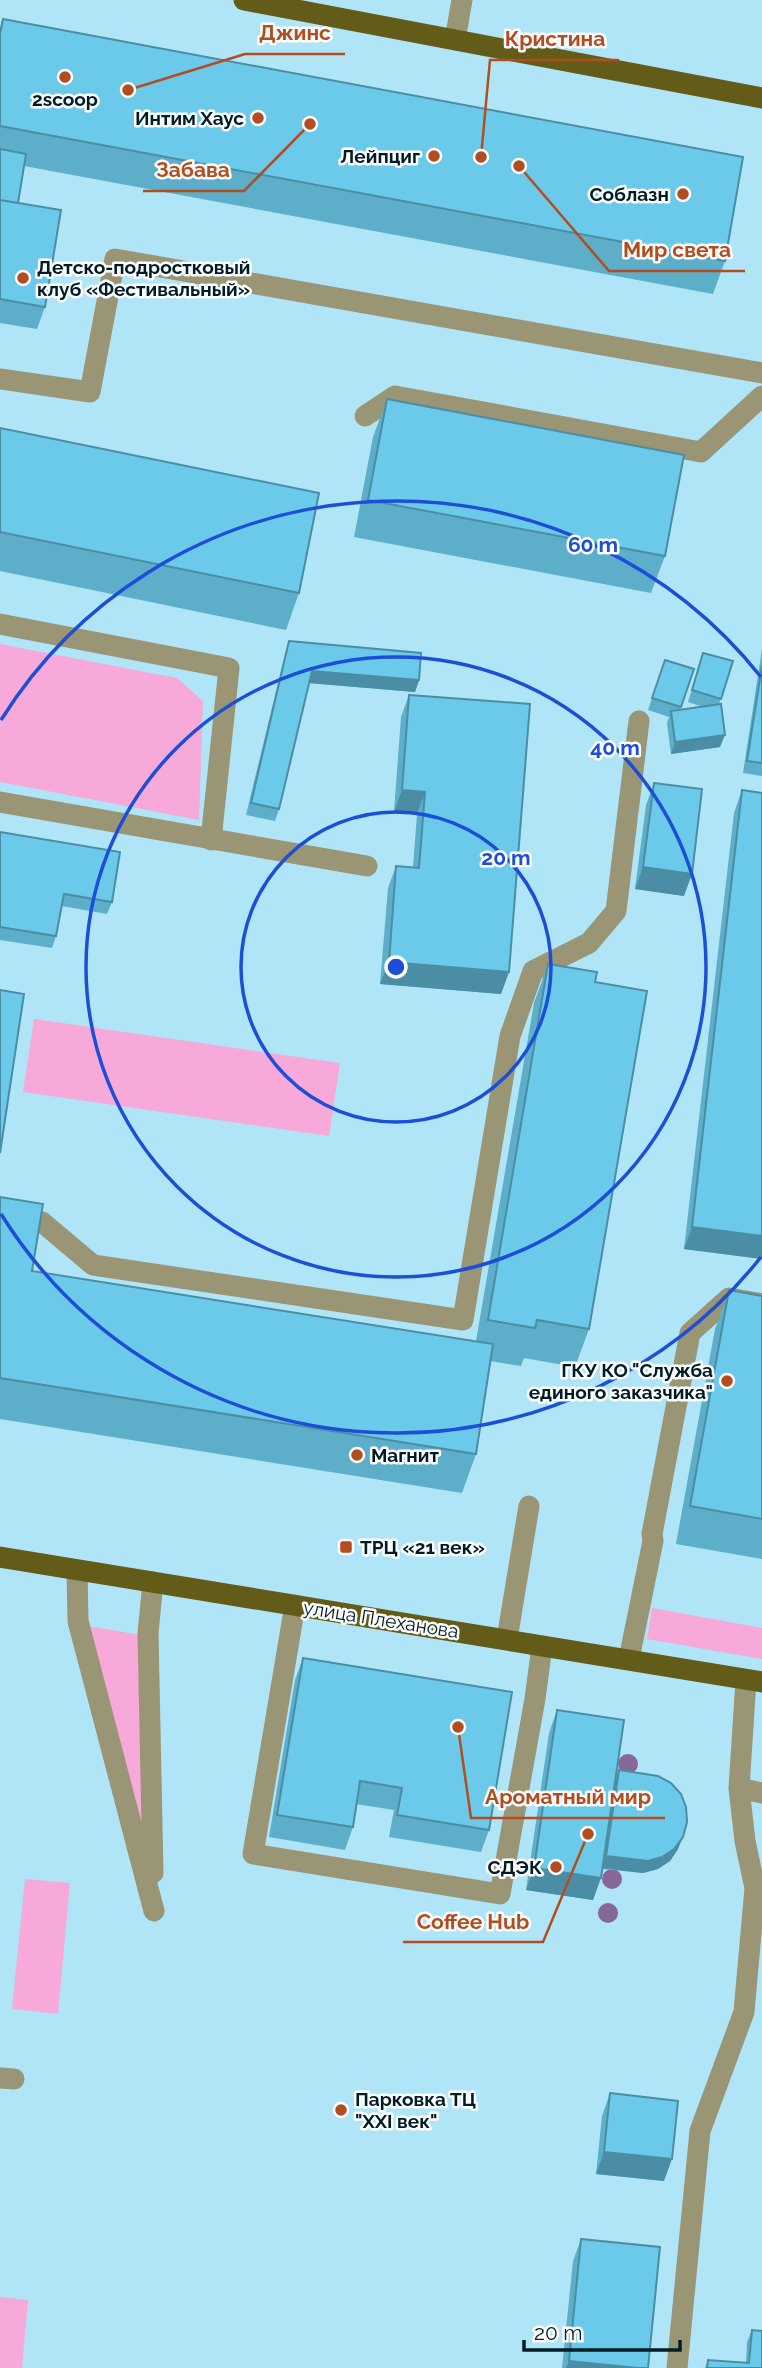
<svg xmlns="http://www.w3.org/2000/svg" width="762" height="2368" font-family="Raleway,sans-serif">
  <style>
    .green { fill: #f7a9da }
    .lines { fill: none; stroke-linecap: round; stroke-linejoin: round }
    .minor { stroke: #999575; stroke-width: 21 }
    .major { stroke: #635b18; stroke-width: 21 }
    .tree { fill: #866799 }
    .wall { fill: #5caec9 }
    .shaded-wall { fill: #4b8da4 }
    .building { fill: #6bcaea; stroke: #4b8da4; stroke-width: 2 }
    .ring { fill: none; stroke: #1d4ed8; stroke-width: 3.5 }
    .poi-dot { fill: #b24d20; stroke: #fcfcfc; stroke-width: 2.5 }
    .labels { text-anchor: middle; stroke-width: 5; stroke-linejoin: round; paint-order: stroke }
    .poi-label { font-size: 19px; font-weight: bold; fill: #001d27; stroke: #fcfcfc; text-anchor: end }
    .street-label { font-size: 19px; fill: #001d27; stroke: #fcfcfc }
    .centre { fill: #1d4ed8; stroke: #fcfcfc; stroke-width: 3.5 }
    .ring-label { font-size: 21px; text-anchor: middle; font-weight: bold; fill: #1d4ed8; stroke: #fcfcfc; stroke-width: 5; stroke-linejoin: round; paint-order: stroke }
    .leader { fill: none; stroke: #b24d20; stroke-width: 2.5 }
    .callout-dot { fill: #b24d20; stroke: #fcfcfc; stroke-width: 2.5 }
    .callout-label { font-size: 21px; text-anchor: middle; font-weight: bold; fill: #b24d20; stroke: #fcfcfc; stroke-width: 5; stroke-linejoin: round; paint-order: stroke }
  </style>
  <rect width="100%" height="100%" fill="#b0e5f8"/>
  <!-- green -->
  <path class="green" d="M0 644 177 678 203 701 199 820 0 782Z
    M34 1019 340 1063 329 1136 23 1092Z
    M652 1608 762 1628V1659L647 1639Z
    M81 1625 147 1636 153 1898Z
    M25 1879 70 1883 58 2014 12 2009Z
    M0 2297 28 2300 22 2368H0Z"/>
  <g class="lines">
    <!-- minor -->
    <path class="minor" d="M455 40 462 0
      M0 379 90 392 115 259 762 373
      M365 416 395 396 701 452 762 396
      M0 624 229 668 211 840
      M0 802 367 866
      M0 1217 42 1222 93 1265 463 1320 510 1036 533 971 589 943 616 911 639 721
      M77 1570 78 1621 154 1911
      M295 1605 253 1854 500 1894 535 1699 542 1646
      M507 1639 529 1506
      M629 1659 653 1541 652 1534 690 1333 729 1298 762 1304
      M739 1788 762 1793
      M153 1873 148 1633 153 1582
      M0 2078 14 2079
      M677 2368 700 2131 744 2012 755 1888 745 1841 739 1788 746 1680"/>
    <!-- major -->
    <path class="major" d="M244 0 762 98
      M0 1557 762 1682"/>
  </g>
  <!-- trees -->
  <g class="tree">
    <circle cx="628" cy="1764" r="10"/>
    <circle cx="612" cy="1879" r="10"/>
    <circle cx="608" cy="1913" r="10"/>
  </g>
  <!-- wall -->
  <path class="wall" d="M3 19 725 261 713 294 24 166 18 203 45 307 37 329 0 323V27Z
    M387 399 665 556 651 593 354 537 373 437Z
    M0 428 299 593 286 630 0 571Z
    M289 641 419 680 415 692 309 683 279 809 275 821 246 815 285 654Z
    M762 649V776L743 773Z
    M703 653 733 661 719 704 720 747 671 754 667 723 669 717 648 710 665 660 694 669 680 710 703 707 688 702Z
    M409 695 509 972 501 994 380 984 388 888 396 866 413 867 417 814 394 812 401 717Z
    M654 783 684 896 635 889 646 805Z
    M742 790 762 793V1259L684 1249 734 813Z
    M0 832 112 902 107 914 62 906 56 936 52 948 0 940Z
    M548 964 595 982 589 1329 575 1367 524 1358 521 1366 490 1361 476 1454 462 1493 0 1419V1197L32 1271 476 1341 534 1003Z
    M729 1290 762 1296V1559L676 1544 715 1329Z
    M303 1658 489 1830 481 1852 389 1837 394 1810 356 1804 353 1827 345 1850 269 1837 295 1680Z
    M557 1710 615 1780 619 1770 678 1849 670 1861 658 1869 643 1873 602 1869 593 1900 526 1890 549 1733Z
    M610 2093 664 2181 596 2174 602 2116Z
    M581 2239 648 2368H562L573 2261Z
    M752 2330 762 2368H705L708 2360 746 2363 747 2342Z"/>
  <!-- shaded-wall -->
  <path class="shaded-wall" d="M312 671 419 680 415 692 308 683Z
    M725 735 720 747 671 754 675 742Z
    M402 790 425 792 417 814 394 812Z
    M643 867 692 874 684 896 635 889Z
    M389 962 509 972 501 994 380 984Z
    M692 1227 762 1236V1259L684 1249Z
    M683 1837 678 1849 670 1861 658 1869 643 1873 602 1868 606 1856Z
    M534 1868 601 1878 593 1900 526 1890Z
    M604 2152 672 2159 664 2181 596 2174Z
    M569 2361 638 2368H566Z"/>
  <!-- building -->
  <path class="building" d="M3 19 743 157 725 261 0 126V34Z
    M0 149 26 154 18 203 0 200Z
    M0 200 61 210 45 307 0 299Z
    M387 399 684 455 665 556 368 500Z
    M0 428 319 493 299 593 0 532Z
    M289 641 421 653 419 680 312 671 279 809 251 803Z
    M703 653 733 661 721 699 692 690Z
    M665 660 694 669 681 707 652 698Z
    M762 666V763L747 761Z
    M409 695 530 704 509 972 389 962 396 866 419 868 425 792 402 790Z
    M721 704 725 735 675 742 671 711Z
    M654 783 702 789 692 874 643 867Z
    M742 790 762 793V1236L692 1227Z
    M0 832 120 852 112 902 64 894 56 936 0 927Z
    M548 964 597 972 595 982 647 991 589 1329 537 1320 535 1328 488 1320Z
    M0 990 24 994 0 1153Z
    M0 1197 43 1204 32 1271 493 1344 476 1454 0 1378Z
    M729 1290 762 1296V1519L690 1506Z
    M303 1658 512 1692 489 1830 397 1815 402 1788 360 1781 353 1827 277 1815Z
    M557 1710 624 1720 601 1878 534 1868Z
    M619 1770 658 1776 671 1783 681 1794 686 1807 687 1822 683 1837 674 1849 662 1857 648 1861 606 1856Z
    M610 2093 678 2101 672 2159 604 2152Z
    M581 2239 660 2247 648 2368H638L569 2361Z
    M752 2330 762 2331V2368H707L708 2360 749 2363Z"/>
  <!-- distance rings -->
  <g class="ring">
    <circle cx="396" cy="967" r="155"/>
    <circle cx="396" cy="967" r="310"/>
    <path d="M761 1257A466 466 0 0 1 1 1214M1 720A466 466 0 0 1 761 677"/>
  </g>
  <!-- markers -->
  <g class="poi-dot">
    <circle cx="65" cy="77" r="7"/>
    <circle cx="258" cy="118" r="7"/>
    <circle cx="434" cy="156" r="7"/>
    <circle cx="683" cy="194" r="7"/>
    <circle cx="23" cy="278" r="7"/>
    <circle cx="727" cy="1381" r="7"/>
    <circle cx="357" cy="1455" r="7"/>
    <rect x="339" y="1540" width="14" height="14" rx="3.5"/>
    <circle cx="556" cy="1867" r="7"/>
    <circle cx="341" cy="2110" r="7"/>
  </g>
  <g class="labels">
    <!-- poi labels -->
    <g class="poi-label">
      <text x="65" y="106" text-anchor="middle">2scoop</text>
      <text x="244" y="125">Интим Хаус</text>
      <text x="420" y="163">Лейпциг</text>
      <text x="669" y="201">Соблазн</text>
      <text x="37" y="274" text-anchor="start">Детско-подростковый<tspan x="37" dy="22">клуб «Фестивальный»</tspan></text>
      <text x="713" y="1377">ГКУ КО "Служба<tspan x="713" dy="22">единого заказчика"</tspan></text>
      <text x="371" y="1462" text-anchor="start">Магнит</text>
      <text x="360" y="1554" text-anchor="start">ТРЦ «21 век»</text>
      <text x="542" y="1874">СДЭК</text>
      <text x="355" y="2106" text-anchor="start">Парковка ТЦ<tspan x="355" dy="22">"XXI век"</tspan></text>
    </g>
    <!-- street labels -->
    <g class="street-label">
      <text transform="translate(381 1619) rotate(9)" y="7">улица Плеханова</text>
    </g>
  </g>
  <circle cx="396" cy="967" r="10" class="centre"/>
  <g class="ring-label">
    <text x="593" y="552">60 m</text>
    <text x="615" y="755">40 m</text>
    <text x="506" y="865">20 m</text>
  </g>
  <!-- callouts -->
  <path class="leader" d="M128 90L245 54H345M481 157L490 60H619M310 124L244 191H143M519 166L609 271H745M458 1727L471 1818H665M588 1834L543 1942H403"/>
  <g class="callout-dot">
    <circle cx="128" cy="90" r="7"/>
    <circle cx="481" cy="157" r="7"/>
    <circle cx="310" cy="124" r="7"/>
    <circle cx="519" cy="166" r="7"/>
    <circle cx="458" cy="1727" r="7"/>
    <circle cx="588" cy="1834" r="7"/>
  </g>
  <g class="callout-label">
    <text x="295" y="40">Джинс</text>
    <text x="555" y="46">Кристина</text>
    <text x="193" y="177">Забава</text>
    <text x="677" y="257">Мир света</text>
    <text x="568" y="1804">Ароматный мир</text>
    <text x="473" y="1929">Coffee Hub</text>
  </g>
  <!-- scale -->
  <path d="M524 2340v10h156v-10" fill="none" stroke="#001d27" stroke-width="3.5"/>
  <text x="534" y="2340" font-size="21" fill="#001d27" stroke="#fcfcfc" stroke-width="5" paint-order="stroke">20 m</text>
</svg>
